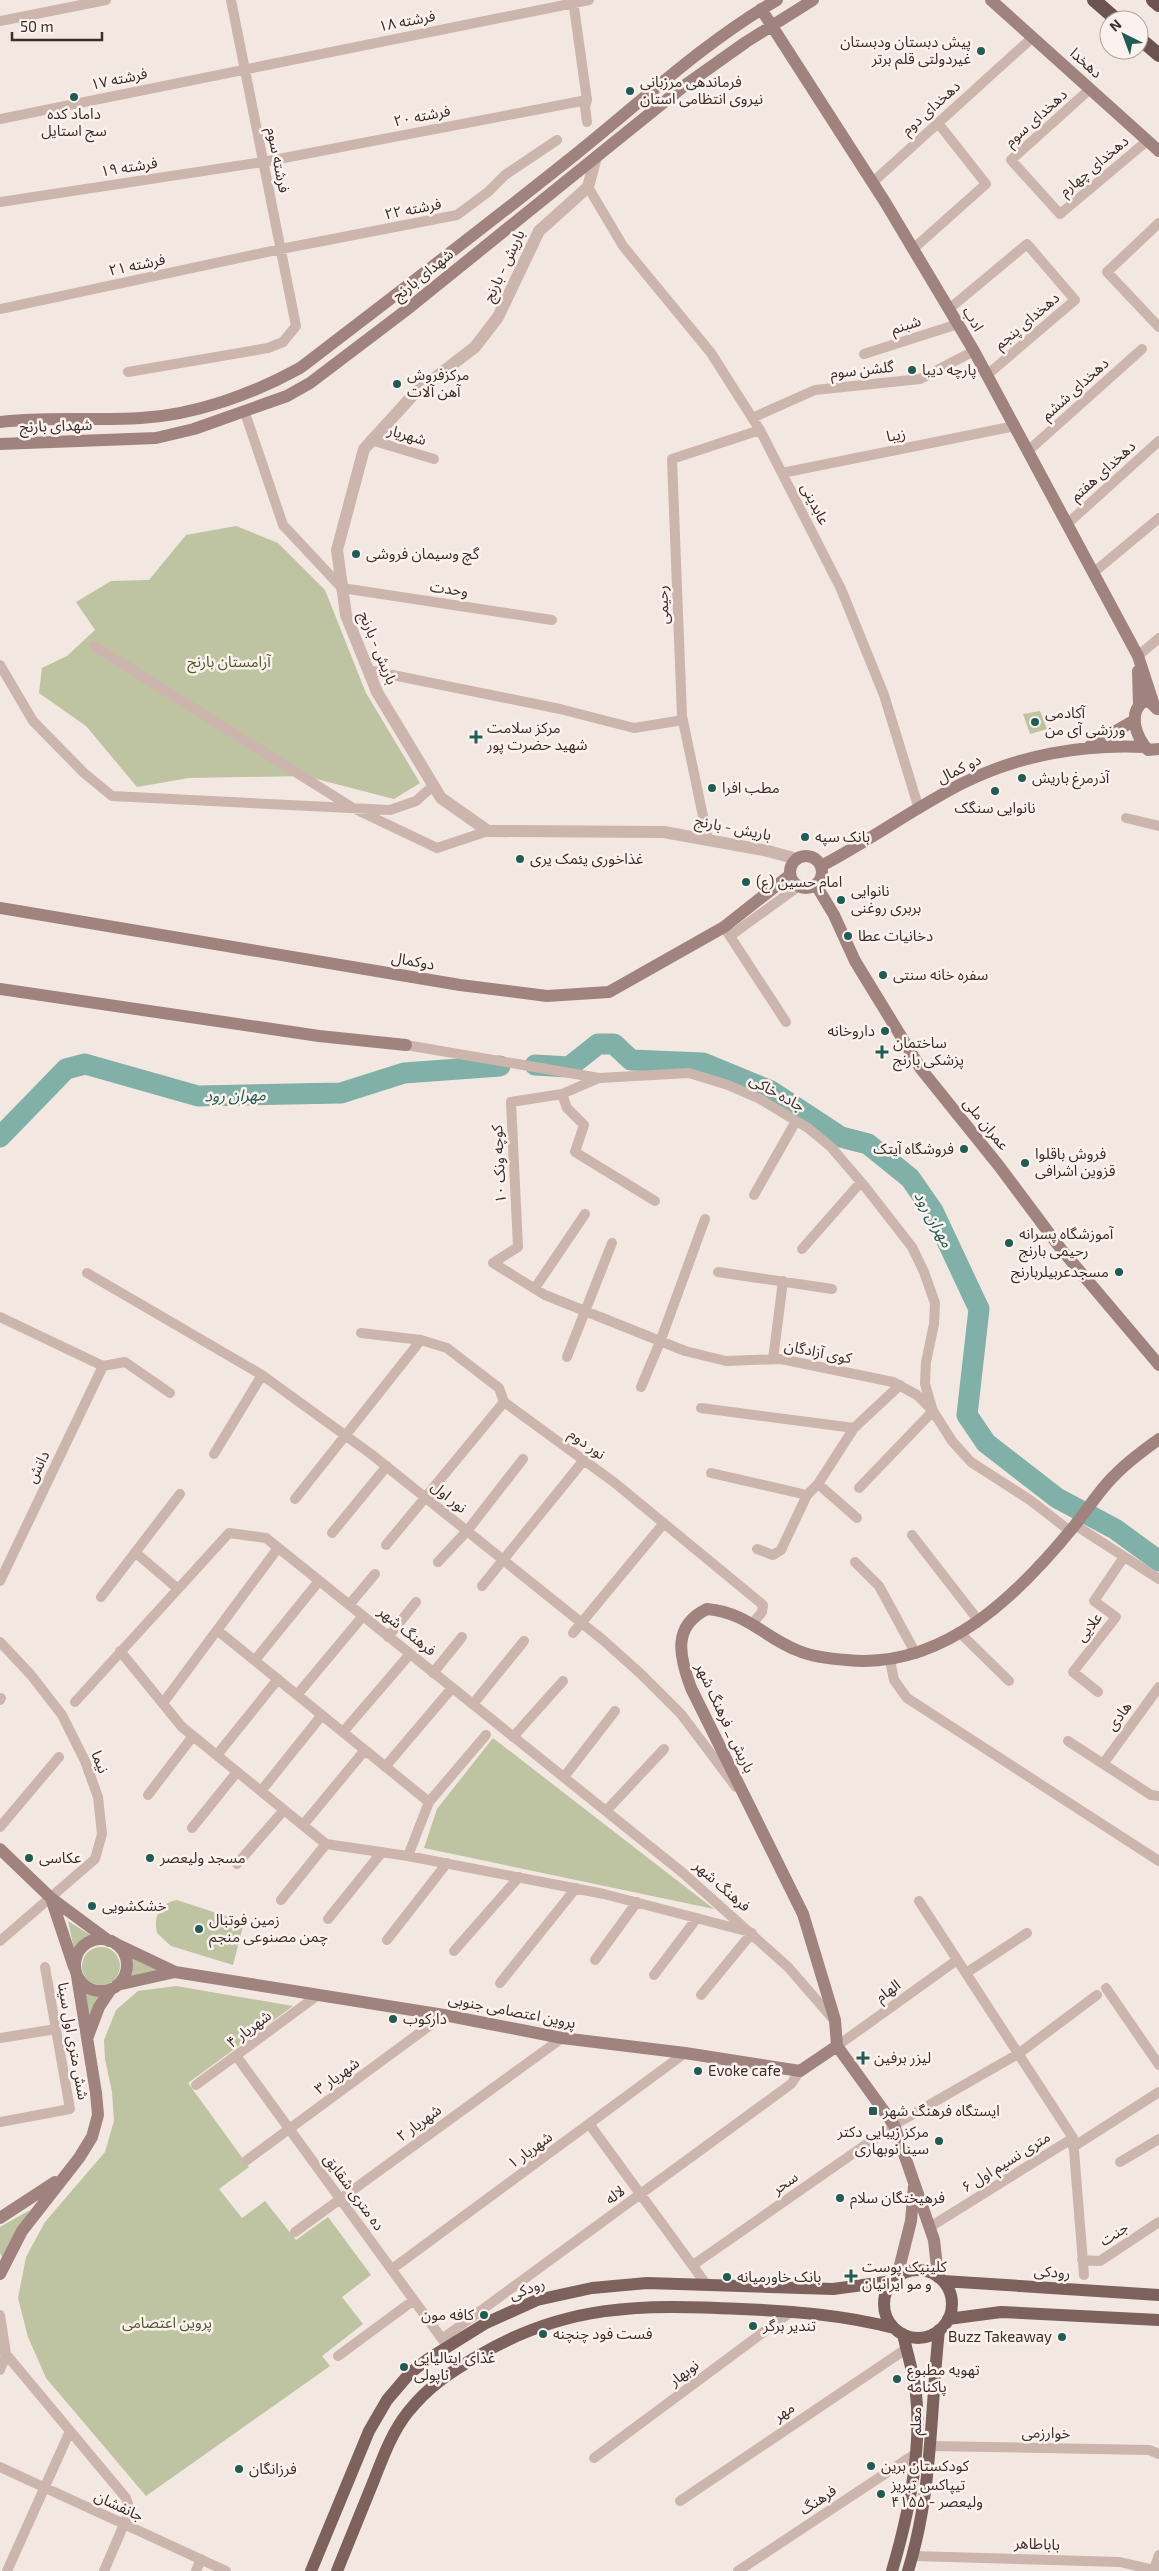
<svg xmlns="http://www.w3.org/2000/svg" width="1159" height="2571" font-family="'Exo 2','Noto Sans Arabic',sans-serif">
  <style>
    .green { fill: #bec3a1 }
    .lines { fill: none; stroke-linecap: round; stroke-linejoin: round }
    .river { stroke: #80b0a8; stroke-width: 21 }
    .minor { stroke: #ccb5ad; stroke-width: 10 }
    .tertiary { stroke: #ccb5ad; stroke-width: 12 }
    .secondary { stroke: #a0837e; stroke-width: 12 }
    .primary { stroke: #7c615d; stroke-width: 12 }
    .trunk { stroke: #6c5350; stroke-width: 14 }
    .poi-dot { fill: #215c54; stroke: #fbf2ee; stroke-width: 2 }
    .labels { text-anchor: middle; stroke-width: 5; stroke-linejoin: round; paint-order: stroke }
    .street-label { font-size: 15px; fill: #3a2d2b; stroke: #fbf2ee }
    .poi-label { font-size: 15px; fill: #3a2d2b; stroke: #fbf2ee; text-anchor: start }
    .park-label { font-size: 15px; fill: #52582f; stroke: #fbf2ee }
    .water-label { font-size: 16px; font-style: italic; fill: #215c54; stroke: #fbf2ee }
  </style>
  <rect width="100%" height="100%" fill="#f3e7e1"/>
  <!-- green -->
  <path class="green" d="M236 526 278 543 325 590 366 693 420 783 394 799 305 776 189 778 137 787 86 726 39 693 42 668 67 656 95 630 76 602 111 581 149 580 186 535Z
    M1040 711 1047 729 1030 734 1023 714Z
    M493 1738 714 1909 424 1848 437 1809Z
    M177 1900 244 1922 233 1965 171 1946 157 1933C153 1916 160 1903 177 1900Z
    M68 1921 92 1936 80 1942 74 1949Z
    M82 1966a19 19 0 1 1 38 0a19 19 0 1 1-38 0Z
    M130 1957 166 1971 128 1977 131 1964Z
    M176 1986 293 2006 188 2083 249 2167 219 2189 242 2218 265 2201 296 2240 328 2217 371 2275 342 2297 363 2324 322 2356 330 2366 146 2496 46 2378 28 2337 18 2298 26 2257 45 2222 105 2152 114 2121 112 2092 105 2059 104 2040 116 2010 138 1991Z
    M85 1992 92 1996H101L89 2025Z
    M30 2210 2 2257 0 2253V2227Z"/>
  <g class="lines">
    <!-- river -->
    <path class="river" d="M535 1065 569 1067 598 1044H614L631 1060 703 1063 771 1091 841 1137 868 1144 910 1178 933 1211 979 1309 967 1415 986 1443 1057 1498 1115 1529 1159 1561
      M0 1137 66 1069 85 1064 198 1096 341 1093 404 1073 500 1066"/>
    <!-- minor -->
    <path class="minor" d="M573 0 587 100 585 107 587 122
      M0 21 106 0
      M1090 89 1011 160 1060 214 1147 141
      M0 119 589 0
      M873 182 1033 37
      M588 187 623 246 711 353 760 430 841 589 884 695 919 809
      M0 202 263 162 587 100
      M1159 223 1107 272 1159 327
      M913 249 986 184 938 123
      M0 309 281 249 457 215 488 192 505 175 557 140
      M949 309 1027 244 1075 300 987 375
      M864 354 958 324
      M128 372 268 348 283 342 296 326 231 0
      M245 413 283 525 342 588 552 620
      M752 418 815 390 920 379 974 351
      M371 440 434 459
      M1028 451 1142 349
      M782 473 1015 426
      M1067 524 1159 441
      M1093 573 1159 518
      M94 646 353 808 437 848 488 831
      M1138 656 1159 638
      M0 665 33 721 84 773 112 796 390 810 416 801 433 786
      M368 670 560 709 634 728 683 720
      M1126 818 1159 826
      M708 840 682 716 672 459 760 430
      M724 927 786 1022
      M730 936 799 886
      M406 1045 599 1078 689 1073 728 1085 760 1099 808 1128 831 1147 866 1188 912 1247 924 1272 935 1303 934 1324 926 1362 925 1384 932 1408
      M599 1078 562 1094 511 1102 518 1247 493 1263 545 1295 685 1351 726 1361 781 1359 893 1382 917 1395 933 1411 952 1441 971 1462 1030 1500 1070 1531
      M562 1094 567 1108 584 1125 575 1152 655 1201
      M754 1195 796 1121
      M802 1249 861 1182
      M718 1272 832 1289
      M87 1273 262 1375 371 1454 603 1640 642 1675 681 1714 736 1787
      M535 1288 585 1214
      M0 1317 103 1366 125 1362 170 1393
      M361 1333 421 1340 447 1348 499 1388 504 1402 615 1483 763 1605 762 1612 752 1624
      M567 1357 612 1243
      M773 1359 783 1281
      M641 1387 660 1342 705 1219
      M701 1408 854 1428 900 1385
      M214 1454 262 1375
      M711 1473 807 1495
      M818 1484 857 1518
      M859 1488 933 1411
      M295 1499 421 1340
      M1075 1525 1159 1579
      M332 1533 387 1466
      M912 1535 978 1620
      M386 1545 504 1402
      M757 1549 773 1555 781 1550 807 1495 818 1484 854 1428
      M135 1552 178 1589
      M438 1562 467 1531 523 1459
      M855 1562 879 1586 916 1654
      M0 1581 103 1366
      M482 1586 584 1460
      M101 1597 180 1494
      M349 1605 375 1574
      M217 1630 429 1802 408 1856
      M959 1632 1009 1681
      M573 1633 664 1523
      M388 1637 416 1602
      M0 1642 31 1675 62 1715 85 1761 98 1797 102 1834 95 1859 0 1941
      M120 1651 182 1727 326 1844 408 1856 604 1894 750 1932
      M255 1660 319 1581
      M890 1660 894 1680 907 1698 1159 1861
      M433 1673 462 1637
      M1098 1692 1073 1672 1116 1617 1094 1601 1124 1557
      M297 1695 363 1616
      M0 1700 1 1698
      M75 1702 229 1533 266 1538 683 1873 788 1967 834 2020
      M163 1703 278 1548
      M473 1704 524 1641
      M343 1732 410 1654
      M513 1737 563 1681
      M1068 1741 1151 1795 1159 1796
      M217 1755 278 1679
      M1103 1764 1159 1687
      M385 1767 452 1688
      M564 1777 615 1711
      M261 1791 322 1715
      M148 1795 193 1736
      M429 1802 486 1735
      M606 1811 664 1749
      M303 1825 365 1750
      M0 1827 59 1757
      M192 1828 237 1772
      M237 1864 284 1810
      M281 1900 326 1844
      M919 1901 1073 2138 1084 2275
      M328 1919 382 1852
      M387 1940 447 1863
      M454 1951 519 1877
      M595 1960 637 1902
      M966 1973 1027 1933
      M654 1975 697 1918
      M500 1983 576 1888
      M1106 1988 1159 2065
      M701 1995 752 1933
      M0 2038 56 2029
      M837 2046 957 1960
      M237 2057 445 2343
      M196 2085 318 1995
      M0 2122 70 2109 45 1967
      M590 2125 706 2284
      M1073 2147 1159 2092
      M247 2160 444 2015
      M1120 2162 1159 2139
      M930 2227 1073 2138
      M295 2232 562 2038
      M1082 2260 1100 2261 1159 2222
      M693 2265 894 2125 1018 2054 1097 1995
      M392 2269 685 2053
      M0 2315 6 2354
      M442 2339 791 2084 800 2071
      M0 2347 126 2498 130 2510 104 2571
      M338 2356 414 2300
      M0 2370 6 2355
      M931 2446 1149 2450 1159 2454
      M594 2458 792 2311
      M0 2467 226 2571
      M680 2501 906 2349
      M913 2556 1120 2562 1158 2571
      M1154 2569 1159 2555
      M7 2571 70 2431
      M196 2571 201 2559
      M738 2571 915 2454"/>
    <!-- tertiary -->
    <path class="tertiary" d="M596 157 588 187 539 231 498 317 475 347 414 394 364 449 337 550 346 615 377 692 441 798 488 831 664 832 768 851 797 859"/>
    <!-- secondary -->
    <path class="secondary" d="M991 0 1159 151
      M761 9 885 202 974 351 1138 656 1154 705
      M0 422C46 416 95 421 141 418 195 415 253 394 300 368 393 297 485 227 576 154 641 102 704 42 777 0
      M0 444 156 438 194 429 287 396 310 383 405 311 684 86 746 42 813 0
      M1138 671 1139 705
      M1157 709 1149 701 1143 702C1127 714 1137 738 1148 750L1159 749
      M1090 746 1135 720
      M790 872a16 16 0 1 1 32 0a16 16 0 1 1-32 0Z
      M821 866C869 841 914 808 963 783 1019 755 1083 744 1145 747
      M816 885 834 915 855 961 921 1069 999 1166 1061 1249 1159 1365
      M0 908 460 985 547 996 609 992 724 927 790 875
      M0 989 319 1036 406 1045
      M0 1849 51 1898 109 1941
      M51 1898 74 1967
      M75 1965a26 26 0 1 1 52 0a26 26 0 1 1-52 0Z
      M116 1944 175 1972 444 2015 562 2038 685 2053 800 2071 837 2046
      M117 1985 175 1972
      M88 2036 99 2007 111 1989
      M0 2218 55 2182
      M0 2274 22 2231 79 2158 92 2137 98 2115 96 2093 77 1976
      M897 2277 911 2221 914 2186
      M938 2277 934 2240 894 2125 837 2046 835 2020 803 1914 691 1688C679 1656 672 1626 707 1609 749 1613 764 1638 799 1651 813 1657 832 1659 847 1660 944 1670 1019 1594 1075 1525 1088 1509 1100 1489 1115 1475 1128 1461 1144 1450 1159 1439"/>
    <!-- primary -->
    <path class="primary" d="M884 2304a34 34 0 1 1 68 0a34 34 0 1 1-68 0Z
      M943 2281 1159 2295
      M948 2319 1001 2312 1159 2320
      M311 2571 369 2431 387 2400 410 2373 428 2359 486 2323 537 2300 592 2288 647 2283 833 2289 893 2281
      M337 2571C349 2541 362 2510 374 2480 383 2457 392 2432 408 2412 429 2386 449 2373 478 2356 565 2304 642 2304 741 2309 793 2311 843 2315 894 2328
      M892 2571C908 2517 922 2450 916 2394 914 2374 907 2353 903 2334
      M908 2571C933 2490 930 2413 939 2330"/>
    <!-- trunk -->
    <path class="trunk" d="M1094 0 1117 20
      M1153 0 1159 5
      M1139 38 1159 55"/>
  </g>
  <!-- markers -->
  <g class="poi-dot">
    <circle cx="981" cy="51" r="5"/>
    <circle cx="630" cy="91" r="5"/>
    <circle cx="74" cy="97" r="5"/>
    <circle cx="912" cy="370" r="5"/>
    <circle cx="397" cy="384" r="5"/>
    <circle cx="356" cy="554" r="5"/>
    <circle cx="1035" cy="722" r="5"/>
    <path d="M473.5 729.5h5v5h5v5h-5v5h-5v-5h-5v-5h5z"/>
    <circle cx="1022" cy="778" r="5"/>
    <circle cx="712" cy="788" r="5"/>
    <circle cx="995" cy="791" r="5"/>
    <circle cx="805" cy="837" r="5"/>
    <circle cx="520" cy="859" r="5"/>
    <circle cx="746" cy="882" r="5"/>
    <circle cx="841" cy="900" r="5"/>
    <circle cx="848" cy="936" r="5"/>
    <circle cx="883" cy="975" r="5"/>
    <circle cx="885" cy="1031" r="5"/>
    <path d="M879.5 1044.5h5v5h5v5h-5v5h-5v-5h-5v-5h5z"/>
    <circle cx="964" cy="1149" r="5"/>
    <circle cx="1025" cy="1163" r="5"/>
    <circle cx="1009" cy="1243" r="5"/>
    <circle cx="1119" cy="1272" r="5"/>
    <circle cx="29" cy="1858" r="5"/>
    <circle cx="150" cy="1858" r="5"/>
    <circle cx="92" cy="1906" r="5"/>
    <circle cx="199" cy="1929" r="5"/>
    <circle cx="393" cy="2019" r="5"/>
    <path d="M860.5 2050.5h5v5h5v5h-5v5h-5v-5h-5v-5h5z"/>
    <circle cx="698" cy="2071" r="5"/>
    <rect x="868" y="2106" width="10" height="10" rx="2.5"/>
    <circle cx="939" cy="2141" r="5"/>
    <circle cx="840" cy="2198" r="5"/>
    <path d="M848.5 2268.5h5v5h5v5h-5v5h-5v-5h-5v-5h5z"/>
    <circle cx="727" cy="2277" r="5"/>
    <circle cx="484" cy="2315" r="5"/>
    <circle cx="753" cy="2326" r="5"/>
    <circle cx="543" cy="2334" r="5"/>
    <circle cx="1062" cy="2337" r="5"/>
    <circle cx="404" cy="2367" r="5"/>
    <circle cx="897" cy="2379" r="5"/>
    <circle cx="871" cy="2466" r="5"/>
    <circle cx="239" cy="2469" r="5"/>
    <circle cx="881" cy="2494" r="5"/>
  </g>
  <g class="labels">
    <!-- street labels -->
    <g class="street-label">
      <text transform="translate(407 21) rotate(-11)" y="5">۱۸ فرشته</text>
      <text transform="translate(1086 63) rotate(42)" y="5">دهخدا</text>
      <text transform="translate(119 79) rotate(-12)" y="5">۱۷ فرشته</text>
      <text transform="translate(931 108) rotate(-42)" y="5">دهخدای دوم</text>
      <text transform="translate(422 116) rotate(-11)" y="5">۲۰ فرشته</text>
      <text transform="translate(1036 118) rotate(-42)" y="5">دهخدای سوم</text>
      <text transform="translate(278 160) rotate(79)" y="5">فرشته سوم</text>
      <text transform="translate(1094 166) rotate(-40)" y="5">دهخدای چهارم</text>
      <text transform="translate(129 167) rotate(-9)" y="5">۱۹ فرشته</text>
      <text transform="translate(413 209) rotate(-11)" y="5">۲۲ فرشته</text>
      <text transform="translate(137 265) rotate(-12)" y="5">۲۱ فرشته</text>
      <text transform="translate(504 266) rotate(-65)" y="5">باریش - بارنج</text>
      <text transform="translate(423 275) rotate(-39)" y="5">شهدای بارنج</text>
      <text transform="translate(973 319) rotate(59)" y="5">ادب</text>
      <text transform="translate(1027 321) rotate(-40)" y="5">دهخدای پنجم</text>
      <text transform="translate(906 325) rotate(-18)" y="5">شبنم</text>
      <text transform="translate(862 370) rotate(-6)" y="5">گلشن سوم</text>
      <text transform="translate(1075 389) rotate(-42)" y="5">دهخدای ششم</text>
      <text transform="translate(56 426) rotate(-2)" y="5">شهدای بارنج</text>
      <text transform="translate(407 435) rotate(16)" y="5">شهریار</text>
      <text transform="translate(896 435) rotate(-11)" y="5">زیبا</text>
      <text transform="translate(1103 471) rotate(-42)" y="5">دهخدای هفتم</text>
      <text transform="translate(815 504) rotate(63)" y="5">عابدینی</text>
      <text transform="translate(449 589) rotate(8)" y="5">وحدت</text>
      <text transform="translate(663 605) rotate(-92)" y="5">رحیمی</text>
      <text transform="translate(378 648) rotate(68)" y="5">باریش - بارنج</text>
      <text transform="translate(959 769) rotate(-26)" y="5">دو کمال</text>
      <text transform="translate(733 828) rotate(11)" y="5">باریش - بارنج</text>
      <text transform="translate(413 961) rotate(10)" y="5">دوکمال</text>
      <text transform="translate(777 1093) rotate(29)" y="5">جاده خاکی</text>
      <text transform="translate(986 1124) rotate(51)" y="5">عمران ملی</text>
      <text transform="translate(499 1164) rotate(-93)" y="5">کوچه ونک ۱۰</text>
      <text transform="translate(818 1352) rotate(11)" y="5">کوی آزادگان</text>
      <text transform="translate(587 1444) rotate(36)" y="5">نور دوم</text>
      <text transform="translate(38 1467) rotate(-64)" y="5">دانش</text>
      <text transform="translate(449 1497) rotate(39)" y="5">نور اول</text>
      <text transform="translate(1089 1627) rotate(-52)" y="5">علایی</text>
      <text transform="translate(407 1631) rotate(39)" y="5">فرهنگ شهر</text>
      <text transform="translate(1119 1716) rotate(-54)" y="5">هادی</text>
      <text transform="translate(725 1718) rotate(65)" y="5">باریش _ فرهنگ شهر</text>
      <text transform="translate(100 1762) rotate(68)" y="5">نیما</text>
      <text transform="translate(722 1886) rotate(41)" y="5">فرهنگ شهر</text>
      <text transform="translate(888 1991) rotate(-36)" y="5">الهام</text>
      <text transform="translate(512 2011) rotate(11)" y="5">پروین اعتصامی جنوبی</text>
      <text transform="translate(249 2029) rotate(-37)" y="5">شهریار ۴</text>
      <text transform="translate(73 2041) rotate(80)" y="5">شش متری اول سینا</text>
      <text transform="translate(337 2076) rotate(-36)" y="5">شهریار ۳</text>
      <text transform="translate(419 2123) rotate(-36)" y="5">شهریار ۲</text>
      <text transform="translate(530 2150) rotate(-36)" y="5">شهریار ۱</text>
      <text transform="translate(1006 2162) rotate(-32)" y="5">۶ متری نسیم اول</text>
      <text transform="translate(785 2183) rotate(-35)" y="5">سحر</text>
      <text transform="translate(354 2192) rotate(54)" y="5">ده متری شقایق</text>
      <text transform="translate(615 2195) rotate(-36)" y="5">لاله</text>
      <text transform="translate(1114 2234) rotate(-33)" y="5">جنت</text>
      <text transform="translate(1052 2272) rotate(4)" y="5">رودکی</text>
      <text transform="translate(527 2289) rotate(-20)" y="5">رودکى</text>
      <text transform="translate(684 2373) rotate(-37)" y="5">نوبهار</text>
      <text transform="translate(784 2412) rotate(-34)" y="5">مهر</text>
      <text transform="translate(916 2421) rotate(-89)" y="5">معلم</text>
      <text transform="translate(1046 2433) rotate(1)" y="5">خوارزمی</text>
      <text transform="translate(818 2500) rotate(-34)" y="5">فرهنگ</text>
      <text transform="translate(119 2506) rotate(25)" y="5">جانفشان</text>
      <text transform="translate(1037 2544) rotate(2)" y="5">باباطاهر</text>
    </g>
    <!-- poi labels -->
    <g class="poi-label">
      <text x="971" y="47" text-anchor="end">پیش دبستان ودبستان<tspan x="971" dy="17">غیردولتی قلم برتر</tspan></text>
      <text x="640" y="87">فرماندهی مرزبانی<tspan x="640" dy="17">نیروی انتظامی استان</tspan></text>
      <text x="74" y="119" text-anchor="middle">داماد کده<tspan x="74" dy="17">سج استایل</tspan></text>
      <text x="922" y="375">پارچه دیبا</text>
      <text x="407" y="380">مرکزفروش<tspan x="407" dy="17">آهن آلات</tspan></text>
      <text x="366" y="559">گچ وسیمان فروشی</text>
      <text x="1045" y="718">آکادمی<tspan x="1045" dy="17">ورزشی آی من</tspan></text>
      <text x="487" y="733">مرکز سلامت<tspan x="487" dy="17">شهید حضرت پور</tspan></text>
      <text x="1032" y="783">آذرمرغ باریش</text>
      <text x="722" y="793">مطب افرا</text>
      <text x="995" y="813" text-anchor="middle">نانوایی سنگک</text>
      <text x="815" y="842">بانک سپه</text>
      <text x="530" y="864">غذاخوری یئمک یری</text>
      <text x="756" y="887">امام حسین (ع)</text>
      <text x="851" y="896">نانوایی<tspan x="851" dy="17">بربری روغنی</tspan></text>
      <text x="858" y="941">دخانیات عطا</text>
      <text x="893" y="980">سفره خانه سنتی</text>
      <text x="875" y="1036" text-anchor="end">داروخانه</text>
      <text x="893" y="1048">ساختمان<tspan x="893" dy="17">پزشکی بارنج</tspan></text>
      <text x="954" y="1154" text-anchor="end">فروشگاه آیتک</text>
      <text x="1035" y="1159">فروش باقلوا<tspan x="1035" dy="17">قزوین اشرافی</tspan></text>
      <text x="1019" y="1239">آموزشگاه پسرانه<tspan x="1019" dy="17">رحیمی بارنج</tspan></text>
      <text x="1109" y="1277" text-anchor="end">مسجدعربیلربارنج</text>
      <text x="39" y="1863">عکاسی</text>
      <text x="160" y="1863">مسجد ولیعصر</text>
      <text x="102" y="1911">خشکشویی</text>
      <text x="209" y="1925">زمین فوتبال<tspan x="209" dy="17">چمن مصنوعی منجم</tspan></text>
      <text x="403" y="2024">دارکوب</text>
      <text x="874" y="2063">لیزر برفین</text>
      <text x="708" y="2076">Evoke cafe</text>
      <text x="883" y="2116">ایستگاه فرهنگ شهر</text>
      <text x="929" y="2137" text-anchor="end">مرکز زیبایی دکتر<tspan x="929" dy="17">سینا نوبهاری</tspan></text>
      <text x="850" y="2203">فرهیختگان سلام</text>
      <text x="862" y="2272">کلینیک پوست<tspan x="862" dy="17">و مو ایرانیان</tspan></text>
      <text x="737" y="2282">بانک خاورمیانه</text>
      <text x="474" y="2320" text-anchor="end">کافه مون</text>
      <text x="763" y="2331">تندیر برگر</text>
      <text x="553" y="2339">فست فود چنچنه</text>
      <text x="1052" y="2342" text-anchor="end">Buzz Takeaway</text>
      <text x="414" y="2363">غذای ایتالیایی<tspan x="414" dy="17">ناپولی</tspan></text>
      <text x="907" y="2375">تهویه مطبوع<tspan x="907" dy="17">پاکنامه</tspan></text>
      <text x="881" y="2471">کودکستان برین</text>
      <text x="249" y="2474">فرزانگان</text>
      <text x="891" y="2490">تیپاکس تبریز<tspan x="891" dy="17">ولیعصر - ۴۱۵۵</tspan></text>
    </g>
    <!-- park labels -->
    <g class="park-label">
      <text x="229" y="667">آرامستان بارنج</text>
      <text x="167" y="2328">پروین اعتصامى</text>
    </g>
    <!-- water labels -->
    <g class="water-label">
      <text transform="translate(235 1095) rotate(-1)" y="6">مهران رود</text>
      <text transform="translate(934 1219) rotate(61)" y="6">مهران رود</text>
    </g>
  </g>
  <!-- north arrow -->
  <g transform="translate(1124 35) rotate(318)"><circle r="24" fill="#fbf2ee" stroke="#aea3a0"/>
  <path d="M0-4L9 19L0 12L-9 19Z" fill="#215c54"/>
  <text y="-8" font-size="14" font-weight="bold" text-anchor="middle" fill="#3a2d2b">N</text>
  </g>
  <!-- scale -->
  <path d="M12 32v8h90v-8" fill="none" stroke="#3a2d2b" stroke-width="2.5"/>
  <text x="20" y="32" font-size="15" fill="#3a2d2b" stroke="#fbf2ee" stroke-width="4" paint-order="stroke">50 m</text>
</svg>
